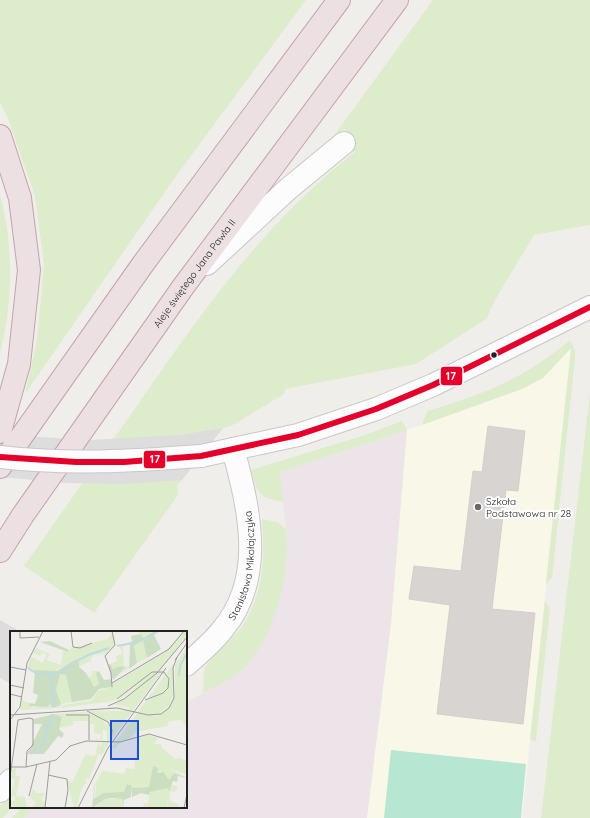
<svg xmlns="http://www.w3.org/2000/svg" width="590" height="818" font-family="Quicksand,sans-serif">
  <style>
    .industrial { fill: #ede4e9 }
    .education { fill: #f8f7e8 }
    .grass { fill: #ddeccb }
    .pitch { fill: #b7e6d2 }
    .pier { fill: #dedddd }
    .building { fill: #d7d4d2; stroke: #d3d0cc }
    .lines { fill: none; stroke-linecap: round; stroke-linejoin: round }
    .minor-casing { stroke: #c9c8c7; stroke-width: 24 }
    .highway-casing { stroke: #c5a2ac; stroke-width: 24 }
    .minor { stroke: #fdfcfc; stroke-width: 22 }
    .highway { stroke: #ece0e2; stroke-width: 22 }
    .minor-bridge-casing { stroke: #c9c8c7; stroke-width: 24; stroke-linecap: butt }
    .minor-bridge { stroke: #fdfcfc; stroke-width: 22 }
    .bus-1-casing { stroke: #fff; stroke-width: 9 }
    .bus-1 { stroke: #e4002b; stroke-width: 6 }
    .bus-dot { fill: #222; stroke: #fff; stroke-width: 1.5 }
    .poi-dot { fill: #6a6968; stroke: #fff; stroke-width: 1.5 }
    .labels { text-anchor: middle; stroke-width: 4; stroke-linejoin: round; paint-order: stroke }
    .street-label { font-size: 10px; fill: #222; stroke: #fff }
    .poi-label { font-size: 10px; fill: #222; stroke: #fff; text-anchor: start }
    .inset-river { fill: none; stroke: #bfdbe3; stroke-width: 2 }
    .inset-road { fill: none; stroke: #9e9c9b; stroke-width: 1 }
    .view { fill: #1d4ed8; fill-opacity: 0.15; stroke: #1d4ed8; stroke-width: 2 }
    .inset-edge { fill: none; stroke: #222; stroke-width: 2 }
    .line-badge { stroke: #fff; stroke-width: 1.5 }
    .badge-label { font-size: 11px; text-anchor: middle; font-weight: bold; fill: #fff }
  </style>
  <rect width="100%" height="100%" fill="#f0eeeb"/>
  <!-- industrial -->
  <path class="industrial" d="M407 430 391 625 367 818H24L34 807H186V703L240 672 287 540 280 472Z"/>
  <!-- education -->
  <path class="education" d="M571 348 522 818H367L391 625 407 430 522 389 543 378Z"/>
  <!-- grass -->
  <path class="grass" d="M0 0H306L176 176 25 394 37 340 44 264 35 196 7 116 0 102Z
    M433 0H590V225L534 235 499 293 486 319 416 364 285 389 284 394 231 426 223 428 177 486 178 495 94 613 24 566C63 511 102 455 141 400 203 310 267 220 354 153L345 129 335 134Z
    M0 195C14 245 13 303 0 353Z
    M570 340 575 350V358L552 578 546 584 571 348 543 378 522 389 422 425 427 411C486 393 522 380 570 340Z
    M590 392V818H541Z
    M402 421 407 430 280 472 283 502C258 497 258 494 251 470L365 435Z
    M262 519 277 522 286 529C291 575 274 639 241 671 231 680 215 686 203 693 204 686 203 678 204 671 207 659 235 639 243 625 264 591 265 557 262 519Z
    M545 601 550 608 536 741 530 740Z
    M11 795V807H13L3 818H0V806Z
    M20 807H34L24 818H12L20 809Z"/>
  <!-- pitch -->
  <path class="pitch" d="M391 750 526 764 521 818H384Z"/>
  <!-- pier -->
  <path class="pier" d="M223 428 182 480 125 484 67 483 0 477V432L40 437 89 440 180 435Z
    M0 620 21 632H11V684L0 678Z"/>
  <!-- building -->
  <path class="building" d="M488 426 525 431 518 491 506 490 492 609 535 613 523 724 437 714 450 605 409 599 414 566 461 571 473 471 482 472Z"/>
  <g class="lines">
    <defs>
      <g id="minor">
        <path d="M207 264 288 189 344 143"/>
        <path d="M201 456 298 435 376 409 433 385 590 307"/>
        <path id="s1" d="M186 665C199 654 212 643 223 629 266 577 249 508 233 449"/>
        <path d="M0 791 11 780"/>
      </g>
      <g id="highway">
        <path d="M0 136 20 198 29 270 19 364 0 432"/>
        <path d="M0 467 143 264 339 0"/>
        <path id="s2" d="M0 551 23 515 183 287 397 0"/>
      </g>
    </defs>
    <!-- minor casing -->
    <use href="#minor" class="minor-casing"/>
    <!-- highway casing -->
    <use href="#highway" class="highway-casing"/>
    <!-- minor -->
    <use href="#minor" class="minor"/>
    <!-- highway -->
    <use href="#highway" class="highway"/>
    <defs>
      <path id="minor-bridge" d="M0 457C67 465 133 461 201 456"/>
    </defs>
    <!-- minor-bridge casing -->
    <use href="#minor-bridge" class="minor-bridge-casing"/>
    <!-- minor-bridge -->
    <use href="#minor-bridge" class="minor-bridge"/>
    <defs>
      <path id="bus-1" d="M0 457 76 462H124L201 456 298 435 376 409 433 385 590 307"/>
    </defs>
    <!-- bus-1 casing -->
    <use href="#bus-1" class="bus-1-casing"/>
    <!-- bus-1 -->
    <use href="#bus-1" class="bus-1"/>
  </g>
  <!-- markers -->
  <circle class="bus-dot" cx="494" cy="355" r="3.5"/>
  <circle class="poi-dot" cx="478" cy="507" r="4"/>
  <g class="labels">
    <!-- street labels -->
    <g class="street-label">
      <text dy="4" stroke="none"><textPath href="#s2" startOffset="339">Aleje świętego Jana Pawła II</textPath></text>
      <text dy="4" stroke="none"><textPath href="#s1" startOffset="120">Stanisława Mikołajczyka</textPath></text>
    </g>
    <!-- poi labels -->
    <g class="poi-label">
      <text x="486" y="505">Szkoła<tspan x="486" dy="12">Podstawowa nr 28</tspan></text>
    </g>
  </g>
  <!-- overview -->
  <g transform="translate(10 631)">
    <rect width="177" height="177" fill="#f0eeeb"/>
    <path d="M129 0H150L133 10 137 27 127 32 124 15 130 10ZM174 0H177V4L151 37 104 70 51 77 54 74 82 69 88 60 101 56 102 53 154 22ZM102 2 105 13 103 16 95 23 84 24 81 27V34L80 30 68 36 64 30 43 41H23L17 37 21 26 33 32 37 23 32 22 30 25 23 22 21 25 26 17 40 23 44 17 36 29 51 34 53 20 58 21 61 17 98 8ZM113 15 114 35 120 36 109 45 115 38H103L100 33 107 30 106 25 112 23 110 16ZM177 15V96L172 89 159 90 157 95 125 101 120 107 111 110 105 118 102 116 136 70 157 59 160 50 157 42 163 33V64L160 74 148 83H131L147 85 161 75 165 61V34ZM81 35 82 40H87L89 53 87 56 81 54 77 46 82 45ZM146 40 153 41 157 45 159 52 156 59 138 67 155 44 151 42 102 108 99 92 78 80H119V76L68 79 119 75 105 74 148 42 104 72ZM49 43 56 44 62 71 52 73 50 77 10 79 12 71 15 73 12 71 13 67V70L21 72 19 74 24 77 40 73 44 77 47 75 50 68 46 59ZM76 81 90 87 100 96V110L92 124 89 123 78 150V147L75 149 77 151 72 157 66 177H64L57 149 62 152 75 124 85 125 88 111 91 116 92 111 97 110V101L93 98 92 108 95 109 84 108H90L91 103 84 102V93H80L81 87 77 82 67 83H77L79 90H63V94L49 97 52 86 44 83ZM137 104 148 107 144 113H151L152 117 165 128 170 127 177 130V144L159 137 177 147 164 142 159 149 151 140 147 142 143 136 139 156 122 157 128 105ZM96 134 93 140 115 143 116 137 124 138 122 155 117 153 114 162H93L85 168 86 152 82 162 83 156ZM6 137V144L10 146 6 165 15 166 17 177H7L0 173V170H5V166L1 165 5 148 1 147 2 138ZM162 154 168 156 165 161 160 160 159 170 169 173 168 177H158V167L157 177H133L134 172H138L140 161 158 157 159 161ZM23 158 27 162H35L31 169 35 171V177H21L26 172 20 166ZM95 168H113V177H84Z" fill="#ddeccb"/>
    <path d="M143 2 151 18 137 27 133 10ZM131 3 133 8 124 15 127 32 119 38 120 14 106 15 122 11 121 5ZM40 10 59 19 58 21 30 11ZM65 29 69 32V36L76 42 84 56 89 53 86 42 89 40 94 49 101 48V56L89 58 81 68 62 71 56 44 50 43 46 59 51 73 44 77 40 73 37 76 18 75 21 72 25 73 28 64 23 62 25 39 47 40ZM100 33 103 38 111 35 115 37 103 49 98 34ZM44 83 52 86 49 98 54 103 52 107 48 105 34 123H17L32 93H24V88ZM143 135 148 137 147 142 153 141 159 149 164 142 177 147 168 145 167 151 163 150 159 161 158 157 140 161 139 164 131 162 122 166V157L139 156ZM85 152 84 168 93 162 114 161 117 153 122 155 121 166 114 169V177L113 168 102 167 95 168 82 177Z" fill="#cbdec1"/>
    <path class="inset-river" d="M107 15 128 11 148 0M18 37 27 43 44 42M169 45 170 35 177 22M42 76 45 68 42 66V44L53 40 59 34 78 24 99 17M21 123 33 113 42 83"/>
    <path class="inset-road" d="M10 0V7L29 6M61 0 63 16 70 17 82 12M165 29 177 12M177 30V52M0 36 16 39M102 52 159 18 174 0M0 54 14 57M102 56 101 42 95 25 105 14 102 0M0 63 12 66M107 68 142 41H154L159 48 158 57 153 62 135 69M98 75 114 68 147 42 177 6M77 80 98 91 102 99 101 110M0 84 107 77 138 84 151 83 159 77 164 67 163 37 167 26M56 84H79V109M0 89 10 76 17 32 33 0M0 136H16L46 129 60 115 76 110 110 111 139 103 177 114M38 144 57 148 58 159 55 177M0 146 8 89 19 87 23 88V114L17 120 16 136M19 165 27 133M35 177 40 130M68 177 98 117 156 37M174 177 177 163"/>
    <path class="view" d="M101 90H128V128H101Z"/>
    <rect width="177" height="177" class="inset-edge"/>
  </g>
  <g class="line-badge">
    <rect x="440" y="366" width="23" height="20" rx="4" fill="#e4002b"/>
    <rect x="143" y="450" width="23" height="19" rx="4" fill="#e4002b"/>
  </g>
  <g class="badge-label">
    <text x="451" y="380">17</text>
    <text x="155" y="463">17</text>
  </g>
</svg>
